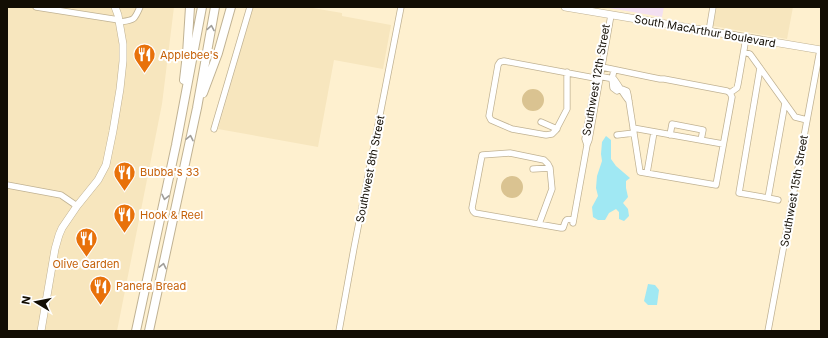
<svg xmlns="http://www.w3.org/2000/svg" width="828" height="338" font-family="Inter,sans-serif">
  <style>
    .built { fill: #f7e6be }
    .industrial { fill: #f3e0f1 }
    .green { fill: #dac391 }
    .water { fill: #a0e8f3 }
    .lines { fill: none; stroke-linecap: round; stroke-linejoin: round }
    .minor-casing { stroke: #c0b293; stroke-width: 7 }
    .major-casing { stroke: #c0b293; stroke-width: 8 }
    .highway-casing { stroke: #c0b293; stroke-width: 10 }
    .minor { stroke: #fff; stroke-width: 5.5 }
    .major { stroke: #fff; stroke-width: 7 }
    .highway { stroke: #fff; stroke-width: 8 }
    .oneway { stroke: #a09e9a }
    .labels { text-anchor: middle; stroke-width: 4; stroke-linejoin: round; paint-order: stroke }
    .street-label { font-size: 11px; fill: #120d03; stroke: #fff }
    .food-label { font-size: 11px; fill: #c56008; stroke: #fff; text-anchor: start }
  </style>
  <rect width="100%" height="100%" fill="#fef0cf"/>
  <!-- built -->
  <path class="built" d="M7 7H174L162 104 117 331H7Z
    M253 7H307L342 13V16L391 25 383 69 334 60 318 147 218 129Z
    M717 7H793L787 39 713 26Z"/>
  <!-- industrial -->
  <path class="industrial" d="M603 7H664L662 17Z"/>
  <!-- green -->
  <path class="green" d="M522 100a11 11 0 1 1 22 0a11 11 0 1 1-22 0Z
    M501 187a11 11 0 1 1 22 0a11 11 0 1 1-22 0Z"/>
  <!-- water -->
  <path class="water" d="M606 136 611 140V159L616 166 630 178 626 181V188L628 197 623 203 628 209 629 216 624 221 619 219V212L616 209 609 213 605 220H598L593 217 592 207 598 196 596 188 597 176 602 161 601 154 602 142Z
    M648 284 655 285 659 290 657 305H648L644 301Z"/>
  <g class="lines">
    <defs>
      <path id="minor" d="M36 7 119 20
        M119 22C134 20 134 21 140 7
        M709 31 713 7
        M744 52 750 54 793 114 795 117 807 120
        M602 67 650 77 660 79H664L727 91 730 93 732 97 716 185 640 172 628 95 627 91 622 89 617 91 613 88 612 79 614 70
        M760 68 739 193 768 198 785 103
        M567 72V109L556 130 552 134 546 135 512 129 491 120 489 116 498 65 500 62 504 61 600 79
        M598 76 614 79C620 87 623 94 629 101
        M730 93 737 88 738 84 746 38
        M541 122 557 129
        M633 128 723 144
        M214 129 250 7
        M617 135 634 133
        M670 135 672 124 703 130 701 140
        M587 145 585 139 593 95
        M533 169 550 168
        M647 173 654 132
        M7 185 61 195 77 206
        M768 198 778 200
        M573 223 587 145 589 140 611 15
        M539 224 552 189 550 168 548 164 544 160 510 153 482 155 472 208 473 211 475 213 561 228H563C566 221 564 218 573 220
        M339 331 354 248 401 7
        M768 331 820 50"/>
      <path id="major" d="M565 7 821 50
        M41 331 55 249 59 235 62 228 77 206 98 180 106 165 113 131 120 89 123 61V44L118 15 115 7"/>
      <path id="highway" d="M184 80 187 54 190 7
        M203 93 218 53 231 7
        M136 331 176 145 202 7
        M149 331 197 108 215 7"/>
    </defs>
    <!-- minor casing -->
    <use href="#minor" class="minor-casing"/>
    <!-- major casing -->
    <use href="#major" class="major-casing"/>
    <!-- highway casing -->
    <use href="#highway" class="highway-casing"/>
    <!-- minor -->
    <use href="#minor" class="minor"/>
    <!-- major -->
    <use href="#major" class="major"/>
    <!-- highway -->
    <use href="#highway" class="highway"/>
  </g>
  <!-- one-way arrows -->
  <defs><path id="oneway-chevron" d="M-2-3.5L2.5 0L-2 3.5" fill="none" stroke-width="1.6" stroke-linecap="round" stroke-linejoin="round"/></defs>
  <g class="oneway">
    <use href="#oneway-chevron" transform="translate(211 28) rotate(-80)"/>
    <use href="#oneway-chevron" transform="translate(190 138) rotate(-78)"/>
    <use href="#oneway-chevron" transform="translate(165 197) rotate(102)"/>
    <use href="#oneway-chevron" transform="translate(163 266) rotate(-78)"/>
  </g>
  <!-- icons -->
  <defs>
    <symbol id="restaurant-pin" viewBox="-11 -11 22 30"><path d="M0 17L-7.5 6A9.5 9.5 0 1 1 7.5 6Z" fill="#e8710a" stroke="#fff"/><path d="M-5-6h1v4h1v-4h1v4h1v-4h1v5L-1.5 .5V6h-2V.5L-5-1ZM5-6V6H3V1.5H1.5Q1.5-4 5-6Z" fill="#fff"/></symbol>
  </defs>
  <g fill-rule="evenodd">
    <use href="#restaurant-pin" x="132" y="42" width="25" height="34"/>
    <use href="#restaurant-pin" x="112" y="160" width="25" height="34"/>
    <use href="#restaurant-pin" x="112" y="202" width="25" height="34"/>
    <use href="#restaurant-pin" x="74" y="226" width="25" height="34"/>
    <use href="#restaurant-pin" x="88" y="274" width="25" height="34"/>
  </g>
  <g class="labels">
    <!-- street labels -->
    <g class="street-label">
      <text transform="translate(705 31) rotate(10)" y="4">South MacArthur Boulevard</text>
      <text transform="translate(596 80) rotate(-80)" y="4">Southwest 12th Street</text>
      <text transform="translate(370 169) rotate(-79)" y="4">Southwest 8th Street</text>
      <text transform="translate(794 191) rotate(-80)" y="4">Southwest 15th Street</text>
    </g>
    <!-- food labels -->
    <g class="food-label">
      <text x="160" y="59">Applebee's</text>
      <text x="140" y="176">Bubba's 33</text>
      <text x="140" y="219">Hook &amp; Reel</text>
      <text x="86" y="268" text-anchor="middle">Olive Garden</text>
      <text x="116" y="290">Panera Bread</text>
    </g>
  </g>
  <!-- border -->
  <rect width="828" height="338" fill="none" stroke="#120d03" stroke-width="16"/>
  <!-- north arrow -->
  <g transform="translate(36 302) rotate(280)" stroke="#ffffff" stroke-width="3" paint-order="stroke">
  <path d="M0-3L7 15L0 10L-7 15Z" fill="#120d03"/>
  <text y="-6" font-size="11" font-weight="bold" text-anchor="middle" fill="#120d03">N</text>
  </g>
</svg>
